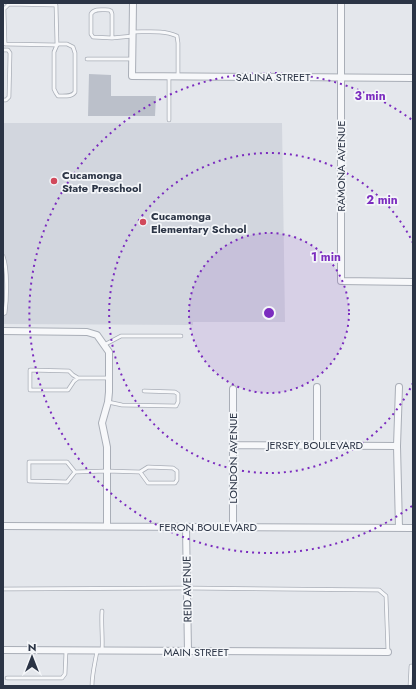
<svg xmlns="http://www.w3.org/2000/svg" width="416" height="689" font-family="Jost,sans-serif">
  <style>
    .built { fill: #d2d6de }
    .building { fill: #bbc0ca }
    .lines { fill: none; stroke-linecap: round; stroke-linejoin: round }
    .lane-casing { stroke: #a9aeb7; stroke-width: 4.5 }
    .street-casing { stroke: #a9aeb7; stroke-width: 8 }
    .lane { stroke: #f7f8fa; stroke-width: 3 }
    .street { stroke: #f7f8fa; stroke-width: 6 }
    .ring { fill: none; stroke: #7b2cbf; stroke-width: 2; stroke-dasharray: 2 4 }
    .poi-dot { fill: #d1495b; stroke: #f4f6f9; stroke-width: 1.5 }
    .labels { text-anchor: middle; stroke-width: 3.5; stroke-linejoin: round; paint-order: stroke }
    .street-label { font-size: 11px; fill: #2b3445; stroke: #f4f6f9 }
    .poi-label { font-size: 11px; font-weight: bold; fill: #2b3445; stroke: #f4f6f9; text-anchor: start }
    .centre { fill: #7b2cbf; stroke: #f4f6f9; stroke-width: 2 }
    .ring-label { font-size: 12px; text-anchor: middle; font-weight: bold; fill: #7b2cbf; stroke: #f4f6f9; stroke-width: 3.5; stroke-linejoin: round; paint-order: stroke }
  </style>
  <rect width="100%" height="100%" fill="#e4e7ec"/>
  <!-- built -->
  <path class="built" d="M3 123H282L285 322H193V325L3 324Z"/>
  <!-- building -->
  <path class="building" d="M89 74 111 75V96H156L155 116H88Z"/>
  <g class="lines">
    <defs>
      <path id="lane" d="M3 10 9 4 56 5 57 45 5 44
        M4 10 5 44
        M133 32C147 32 164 30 177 36L178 43V77
        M112 38V14L111 11 109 10C103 10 94 8 91 14V34L93 37 112 38 133 36
        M59 44H67L73 47 75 53V92C72 97 65 96 58 96L56 93 54 89V52L57 45Z
        M3 50H8L10 53 9 97 6 100H3
        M87 59H133
        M169 120V77
        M3 256C8 269 7 299 5 313L3 314
        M104 345 121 336H181
        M78 378 74 381 68 390H30V370L69 371 73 375 78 378H109
        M108 402 122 405 176 406 178 402V394L175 392 144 391
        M75 472 67 482 29 481V462H67L75 472 106 471 140 472 148 467 173 468 177 471V480L175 483H148L140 472
        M3 589 187 588 379 590 386 596 388 652
        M102 611C101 625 103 638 102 651
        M7 678H62L65 674 66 651
        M92 686C92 674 95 663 97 651
        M410 686 411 666H413"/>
      <path id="street" d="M133 3 132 76 413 78
        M341 3V281L413 282
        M3 331 87 332 97 335 109 352V392L108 402 102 423 107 447V526
        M233 445 397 446
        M317 446V387
        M3 526 413 528
        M186 527 188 652
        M233 527V389
        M399 528 397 446 399 387
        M3 650 388 652"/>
    </defs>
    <!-- lane casing -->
    <use href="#lane" class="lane-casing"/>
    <!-- street casing -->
    <use href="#street" class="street-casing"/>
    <!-- lane -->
    <use href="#lane" class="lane"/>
    <!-- street -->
    <use href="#street" class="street"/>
  </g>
  <!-- distance rings -->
  <circle cx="269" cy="313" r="80" fill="#7b2cbf" fill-opacity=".12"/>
  <g class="ring">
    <circle cx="269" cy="313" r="80"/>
    <path d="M413 383A160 160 0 1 1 413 243"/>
    <path d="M412 506A240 240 0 1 1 412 120"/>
  </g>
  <!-- markers -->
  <g class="poi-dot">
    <circle cx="54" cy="181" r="4"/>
    <circle cx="143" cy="222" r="4"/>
  </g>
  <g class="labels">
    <!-- street labels -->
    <g class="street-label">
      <text x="273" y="81">SALINA STREET</text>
      <text transform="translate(341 166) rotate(-90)" y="4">RAMONA AVENUE</text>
      <text x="315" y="449">JERSEY BOULEVARD</text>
      <text transform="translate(233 458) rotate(-90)" y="4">LONDON AVENUE</text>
      <text x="208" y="531">FERON BOULEVARD</text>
      <text transform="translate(187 589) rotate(-91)" y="4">REID AVENUE</text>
      <text x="196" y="656">MAIN STREET</text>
    </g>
    <!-- poi labels -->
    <g class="poi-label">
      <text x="62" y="179">Cucamonga<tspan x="62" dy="13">State Preschool</tspan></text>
      <text x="151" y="220">Cucamonga<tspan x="151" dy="13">Elementary School</tspan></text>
    </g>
  </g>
  <circle cx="269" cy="313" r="6" class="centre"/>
  <g class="ring-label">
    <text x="370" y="100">3 min</text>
    <text x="382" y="204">2 min</text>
    <text x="326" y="261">1 min</text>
  </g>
  <!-- border -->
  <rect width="416" height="689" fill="none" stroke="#2b3445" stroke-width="8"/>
  <!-- north arrow -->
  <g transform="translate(32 657)" stroke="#f4f6f9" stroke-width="3" paint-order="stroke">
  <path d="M0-3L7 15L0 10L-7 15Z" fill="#2b3445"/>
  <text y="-6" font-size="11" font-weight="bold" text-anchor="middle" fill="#2b3445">N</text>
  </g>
</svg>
